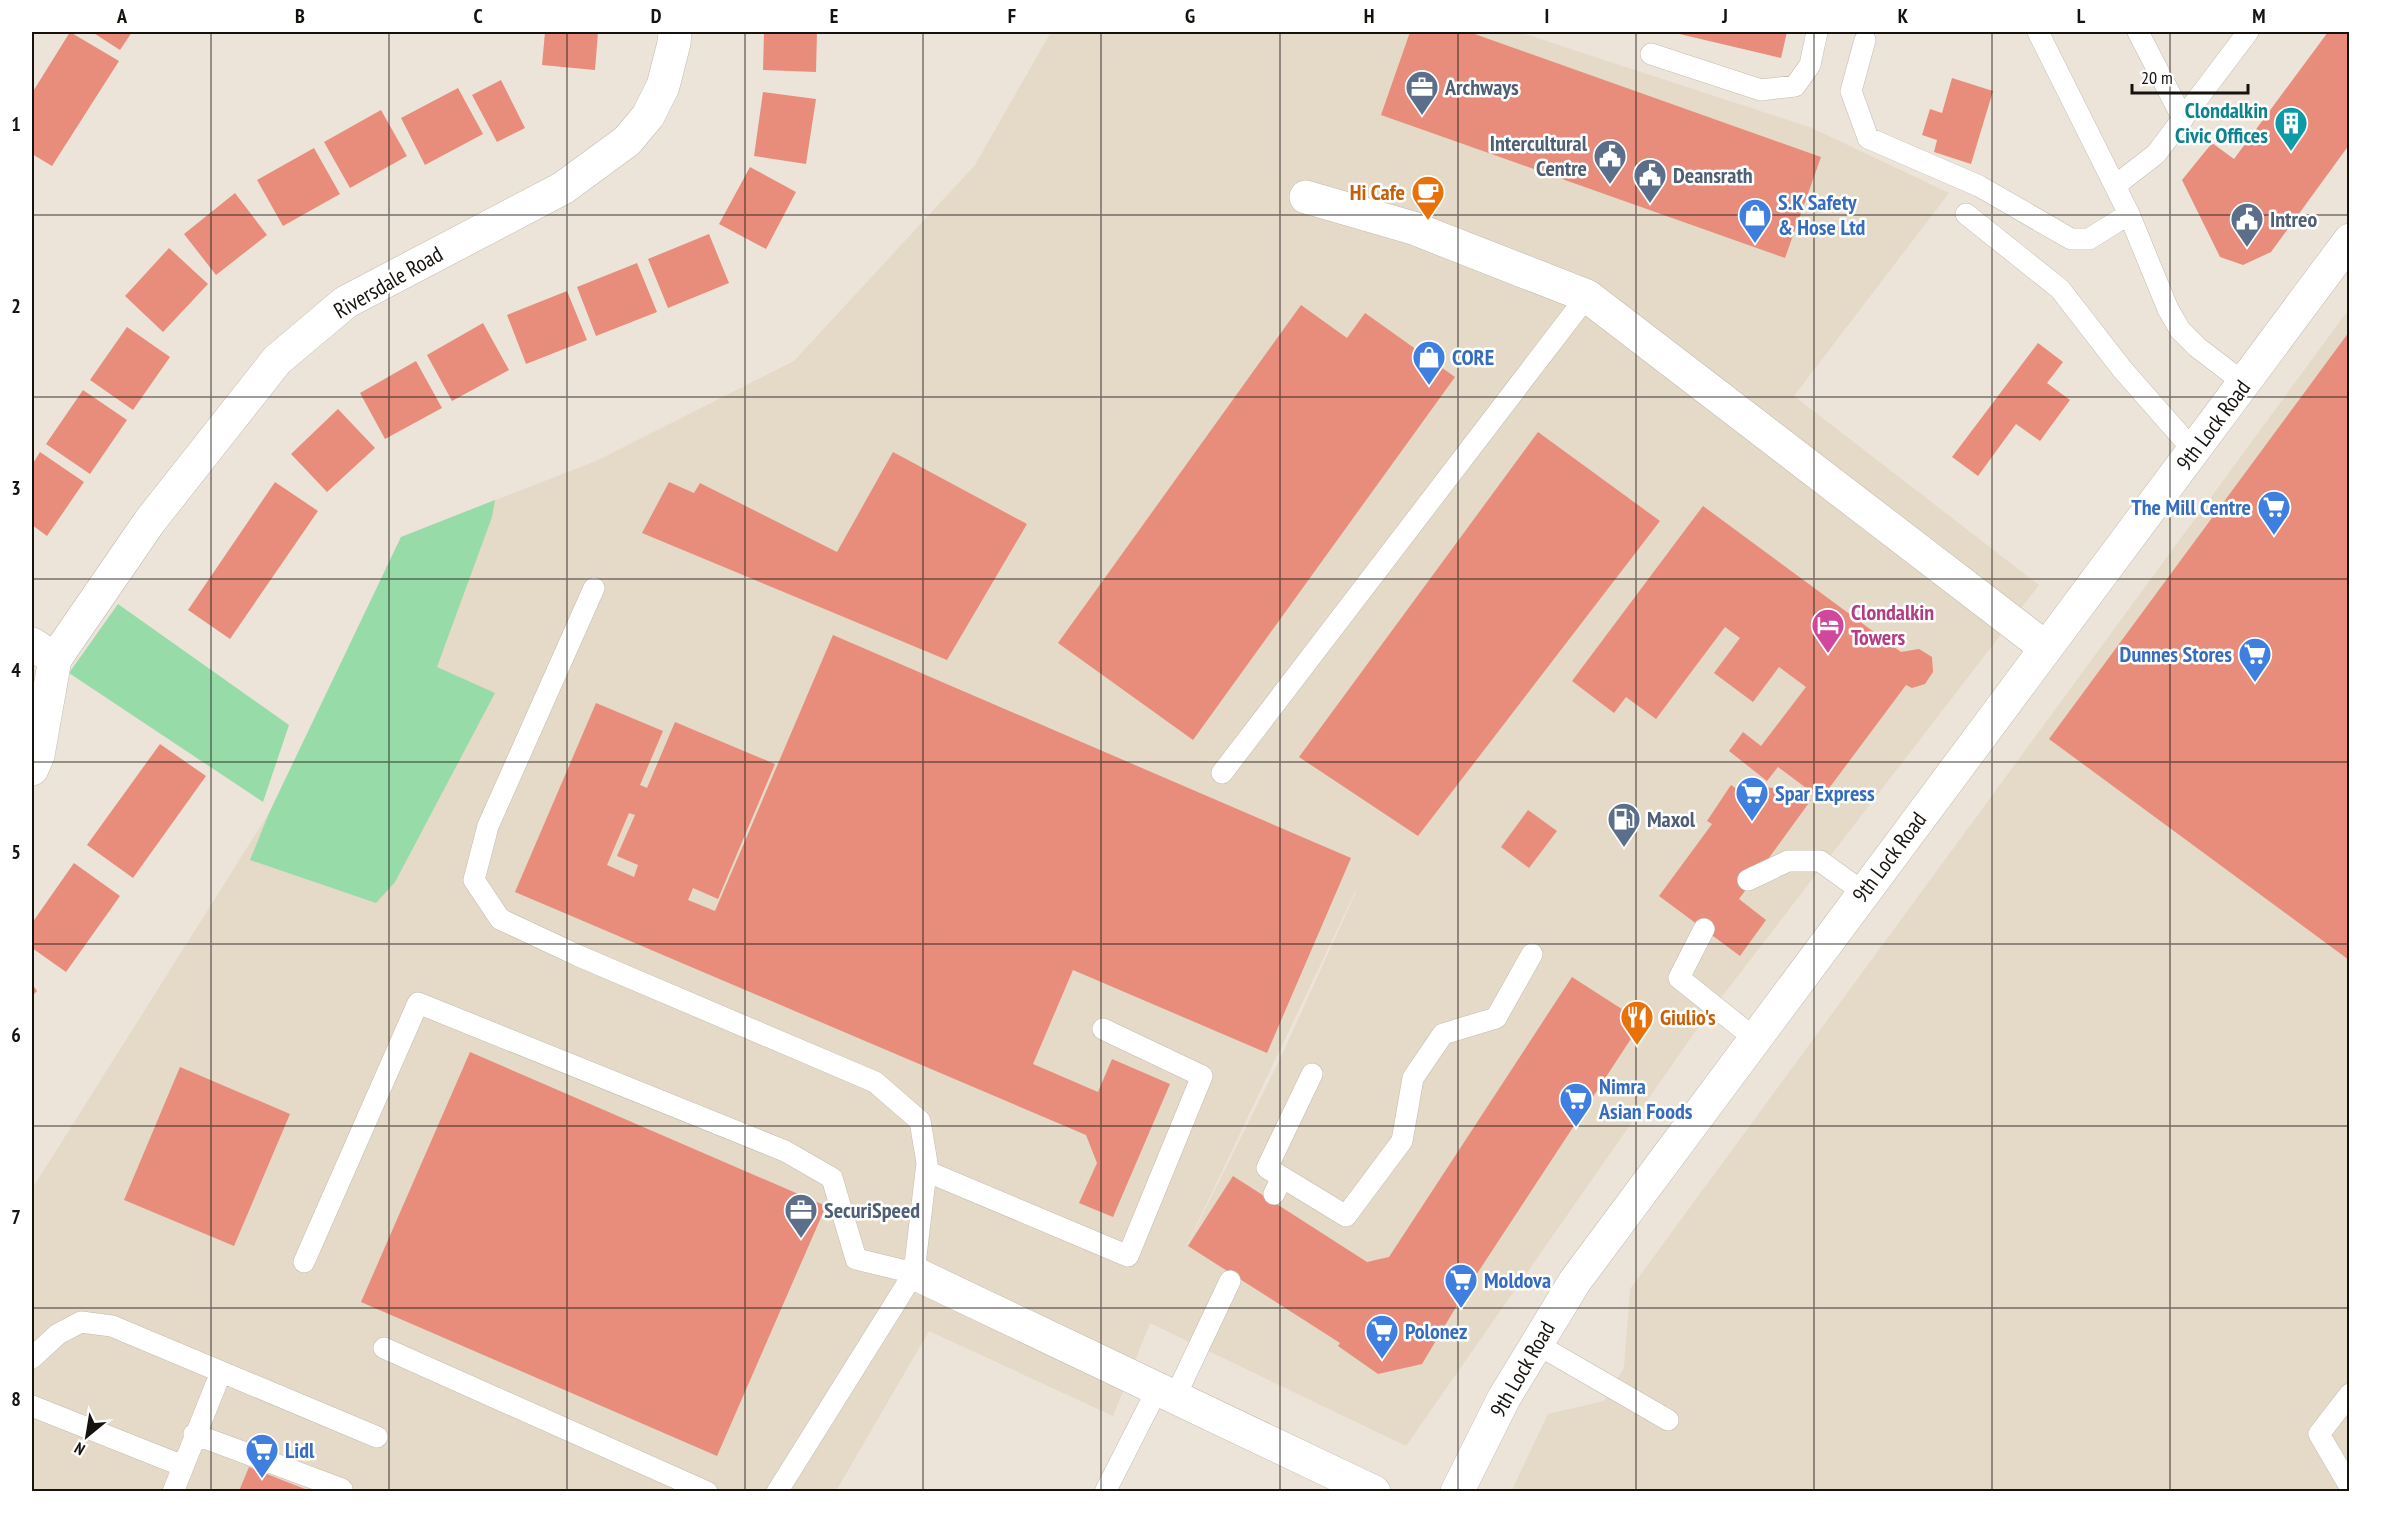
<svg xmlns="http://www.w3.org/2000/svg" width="2381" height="1523" font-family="'PT Sans Narrow',sans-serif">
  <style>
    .built { fill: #e5d9c7; fill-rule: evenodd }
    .green { fill: #96dba8 }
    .building { fill: #e88d7c; fill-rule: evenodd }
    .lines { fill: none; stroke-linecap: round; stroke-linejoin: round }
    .service-casing { stroke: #c3bcb1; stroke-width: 22 }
    .minor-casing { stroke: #c3bcb1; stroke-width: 34 }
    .tertiary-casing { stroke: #c3bcb1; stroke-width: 34 }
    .service { stroke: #fff; stroke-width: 21 }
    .minor { stroke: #fff; stroke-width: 33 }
    .tertiary { stroke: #fff; stroke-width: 33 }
    .grid { fill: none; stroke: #16130f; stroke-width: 1.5; stroke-opacity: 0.55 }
    .labels { text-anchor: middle; stroke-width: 5; stroke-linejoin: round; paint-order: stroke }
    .service-label { font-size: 22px; font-weight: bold; fill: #4e5e75; stroke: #fff; text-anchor: start }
    .culture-label { font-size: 22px; font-weight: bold; fill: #0d838f; stroke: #fff; text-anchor: end }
    .food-label { font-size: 22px; font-weight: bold; fill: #c56008; stroke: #fff; text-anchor: end }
    .shop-label { font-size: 22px; font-weight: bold; fill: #366cbe; stroke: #fff; text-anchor: start }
    .street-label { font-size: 22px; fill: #16130f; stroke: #fff }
    .hotel-label { font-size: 22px; font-weight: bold; fill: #b23c85; stroke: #fff; text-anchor: start }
    .neatline { fill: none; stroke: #16130f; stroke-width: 2 }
    .grid-label { font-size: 20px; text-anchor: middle; font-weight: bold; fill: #16130f }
  </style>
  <rect width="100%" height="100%" fill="#ece4d9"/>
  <!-- built -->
  <path class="built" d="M1051 32H1519L1812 128 1949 193 1794 396 2039 585 1697 1029 1406 1446 1150 1323 1113 1416 929 1331 836 1491H32V1189L274 805 401 537 596 461 794 361 975 165ZM1356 892 1280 1059 1175 1270 1355 892Z
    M2349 309V1491L1511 1492 1548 1414 1604 1401 1624 1368 1630 1289Z"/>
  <!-- green -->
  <path class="green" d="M495 500 492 517 437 667 495 693 395 882 376 903 250 860 270 811 401 537Z
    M118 604 289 725 263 802 69 673Z"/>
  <!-- building -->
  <path class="building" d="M70 32 119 61 52 166 32 154V93Z
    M92 32H132L120 50Z
    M545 32H598L595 70 542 65Z
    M764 32H817L816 72 763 70Z
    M1410 32H1469L1821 157 1785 258 1381 115Z
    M1671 32H1787L1781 58Z
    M2328 32H2349V145L2271 252 2243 265 2220 257 2182 180 2212 143 2234 159Z
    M1952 78 1993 91 1971 164 1934 152 1937 140 1922 135 1930 109 1942 113Z
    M501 80 525 128 497 142 472 95Z
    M458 88 483 134 425 165 401 118Z
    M763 92 816 99 806 164 754 156Z
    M381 110 407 156 350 188 324 142Z
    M314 148 340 194 283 226 257 180Z
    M750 167 796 192 766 249 719 224Z
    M235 193 267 235 216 275 184 234Z
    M709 234 729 283 668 308 648 259Z
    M169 248 208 284 163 332 125 296Z
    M637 263 657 312 596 336 577 287Z
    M567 291 587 340 526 364 507 315Z
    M1301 305 1347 338 1365 313 1455 377 1193 740 1058 643Z
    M483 323 509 370 452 401 427 355Z
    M127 327 170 357 133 410 90 380Z
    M2349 332V960L2049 739Z
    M2038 343 2063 362 2047 383 2070 400 2040 441 2016 424 1978 476 1952 457Z
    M416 361 442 408 385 439 360 393Z
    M83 390 127 420 90 474 46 444Z
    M338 409 375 448 327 492 291 454Z
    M1538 432 1660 521 1418 836 1299 757Z
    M40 452 84 482 47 536 32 525V465Z
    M893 452 1027 524 947 660 642 533 669 482 694 493 700 483 837 552Z
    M275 482 318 511 230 639 188 610Z
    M1703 506 1901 652 1919 649 1932 657 1933 672 1925 684 1912 688 1906 685 1821 799 1778 767 1767 781 1729 751 1743 732 1761 746 1806 687 1779 667 1753 702 1714 673 1740 638 1725 627 1656 719 1626 697 1614 713 1572 681Z
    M833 635 1351 858 1267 1053 1073 970 1033 1064 1098 1092 1112 1059 1170 1084 1113 1217 1079 1203 1097 1163 1086 1135 515 892 596 703 663 731 640 785 647 788 675 722 775 764 718 899 693 888 688 900 715 911ZM629 813 635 815 617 856 638 865 634 877 607 865Z
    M160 744 206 776 133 878 87 845Z
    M1731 785 1742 793 1746 787 1778 788 1811 800 1739 899 1766 920 1740 956 1659 896 1712 824 1707 821Z
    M1528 810 1557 831 1529 868 1501 847Z
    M74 863 120 896 66 972 32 948V923Z
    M1572 977 1642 1022 1465 1292 1422 1364 1378 1374 1338 1346 1340 1343 1188 1246 1233 1176 1367 1262 1389 1257Z
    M32 984 37 991 32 996Z
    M470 1052 826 1206 717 1456 361 1302Z
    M180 1067 290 1114 234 1246 124 1200Z
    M249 1467 310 1491H239Z"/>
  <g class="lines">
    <defs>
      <path id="service" d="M2038 32 2129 214 2168 309 2180 330 2197 347 2244 383
        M2138 32 2183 119
        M1865 40 1851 91 1868 138 1979 186 2071 239H2089L2129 214
        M1651 54 1761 90 1795 86 1810 65 1817 32
        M2116 185 2156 154 2248 32
        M1966 214 2060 289 2122 369 2194 451
        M594 588 488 826 474 880 500 919 579 956 875 1082 920 1121 927 1163 914 1273 777 1492
        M1222 773 1587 296
        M1748 880 1788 861H1820L1863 892
        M1704 929 1679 978 1754 1038
        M1312 1074 1267 1168 1346 1216 1402 1141 1413 1078 1443 1034 1496 1018 1532 954
        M926 1171 1128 1256 1202 1076 1103 1029
        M1274 1194 1282 1178
        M304 1262 418 1003 785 1151 832 1178 856 1259 914 1273
        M1535 1343 1668 1420
        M384 1348 707 1492
        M32 1358 58 1334 81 1322 112 1326 377 1437
        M2350 1394 2319 1434 2350 1487
        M1175 1397 1230 1281
        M32 1406 183 1466
        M194 1434 342 1489
        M173 1492 221 1372
        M1105 1492 1158 1388"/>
      <path id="minor" d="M1306 197 1413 228 1587 296 2046 648
        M32 644 55 659
        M32 769 38 755 55 659 150 521 277 360 346 302 563 188 627 141 648 116 663 86 674 43 675 32
        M914 1273 1374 1492"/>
      <path id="tertiary" d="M1457 1492 1504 1398 1575 1281 2350 240"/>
    </defs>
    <!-- service casing -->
    <use href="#service" class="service-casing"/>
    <!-- minor casing -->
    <use href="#minor" class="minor-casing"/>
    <!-- tertiary casing -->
    <use href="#tertiary" class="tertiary-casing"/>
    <!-- service -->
    <use href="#service" class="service"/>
    <!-- minor -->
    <use href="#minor" class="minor"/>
    <!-- tertiary -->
    <use href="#tertiary" class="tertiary"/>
  </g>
  <!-- grid -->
  <path class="grid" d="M211 32V1492M389 32V1492M567 32V1492M745 32V1492M923 32V1492M1101 32V1492M1280 32V1492M1458 32V1492M1636 32V1492M1814 32V1492M1992 32V1492M2170 32V1492M32 215H2350M32 397H2350M32 579H2350M32 762H2350M32 944H2350M32 1126H2350M32 1308H2350"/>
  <!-- icons -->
  <defs>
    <symbol id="office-pin" viewBox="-11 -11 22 30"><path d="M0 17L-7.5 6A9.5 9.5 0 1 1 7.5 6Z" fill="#5c6f8a" stroke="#fff"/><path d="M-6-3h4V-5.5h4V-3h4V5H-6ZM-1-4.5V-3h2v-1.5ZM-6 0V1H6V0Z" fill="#fff"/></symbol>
    <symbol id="building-pin" viewBox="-11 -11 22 30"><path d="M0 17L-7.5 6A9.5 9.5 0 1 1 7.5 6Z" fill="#0f9aa8" stroke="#fff"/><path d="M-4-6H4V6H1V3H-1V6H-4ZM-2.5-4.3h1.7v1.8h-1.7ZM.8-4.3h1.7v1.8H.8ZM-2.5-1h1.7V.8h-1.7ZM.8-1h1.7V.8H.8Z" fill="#fff"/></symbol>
    <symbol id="civic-pin" viewBox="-11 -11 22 30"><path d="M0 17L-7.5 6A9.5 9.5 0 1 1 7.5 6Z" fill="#5c6f8a" stroke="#fff"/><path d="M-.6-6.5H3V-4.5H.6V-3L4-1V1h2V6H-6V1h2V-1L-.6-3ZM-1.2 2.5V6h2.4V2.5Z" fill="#fff"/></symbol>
    <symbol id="cafe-pin" viewBox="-11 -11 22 30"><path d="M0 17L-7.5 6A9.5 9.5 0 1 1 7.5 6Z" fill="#e8710a" stroke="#fff"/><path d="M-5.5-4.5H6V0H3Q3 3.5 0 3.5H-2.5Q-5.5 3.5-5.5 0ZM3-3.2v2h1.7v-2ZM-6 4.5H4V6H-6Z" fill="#fff"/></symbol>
    <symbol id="shop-pin" viewBox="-11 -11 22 30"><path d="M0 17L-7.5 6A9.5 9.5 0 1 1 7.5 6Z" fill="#3f7fe0" stroke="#fff"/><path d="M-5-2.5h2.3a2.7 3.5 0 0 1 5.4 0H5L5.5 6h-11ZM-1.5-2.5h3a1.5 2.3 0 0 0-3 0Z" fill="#fff"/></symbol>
    <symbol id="supermarket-pin" viewBox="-11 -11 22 30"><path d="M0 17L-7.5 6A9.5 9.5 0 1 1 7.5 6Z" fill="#3f7fe0" stroke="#fff"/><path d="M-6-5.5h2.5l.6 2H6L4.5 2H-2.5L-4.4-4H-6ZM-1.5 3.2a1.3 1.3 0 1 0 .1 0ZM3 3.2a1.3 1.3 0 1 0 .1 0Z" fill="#fff"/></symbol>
    <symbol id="hotel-pin" viewBox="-11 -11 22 30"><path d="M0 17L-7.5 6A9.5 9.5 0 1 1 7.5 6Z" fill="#d1479c" stroke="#fff"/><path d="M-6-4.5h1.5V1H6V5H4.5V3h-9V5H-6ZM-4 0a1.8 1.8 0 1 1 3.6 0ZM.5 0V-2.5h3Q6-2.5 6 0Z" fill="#fff"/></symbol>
    <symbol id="fuel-pin" viewBox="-11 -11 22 30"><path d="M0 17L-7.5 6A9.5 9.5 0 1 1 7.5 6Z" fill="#5c6f8a" stroke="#fff"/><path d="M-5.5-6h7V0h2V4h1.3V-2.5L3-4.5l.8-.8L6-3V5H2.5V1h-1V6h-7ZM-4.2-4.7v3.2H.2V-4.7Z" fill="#fff"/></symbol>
    <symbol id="restaurant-pin" viewBox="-11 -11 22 30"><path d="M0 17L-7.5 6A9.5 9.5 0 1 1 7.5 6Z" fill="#e8710a" stroke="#fff"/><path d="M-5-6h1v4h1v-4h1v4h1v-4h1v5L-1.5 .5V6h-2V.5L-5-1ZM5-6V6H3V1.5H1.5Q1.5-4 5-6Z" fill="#fff"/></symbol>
  </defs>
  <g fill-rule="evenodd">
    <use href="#office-pin" x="1403" y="68" width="38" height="52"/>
    <use href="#building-pin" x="2272" y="104" width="38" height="52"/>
    <use href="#civic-pin" x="1591" y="137" width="38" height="52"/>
    <use href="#civic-pin" x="1631" y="156" width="38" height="52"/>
    <use href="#cafe-pin" x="1409" y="173" width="38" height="52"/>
    <use href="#shop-pin" x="1736" y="196" width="38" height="52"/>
    <use href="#civic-pin" x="2228" y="200" width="38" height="52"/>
    <use href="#shop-pin" x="1410" y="338" width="38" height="52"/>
    <use href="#supermarket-pin" x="2255" y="488" width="38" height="52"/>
    <use href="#hotel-pin" x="1809" y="606" width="38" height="52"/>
    <use href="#supermarket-pin" x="2236" y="635" width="38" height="52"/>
    <use href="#supermarket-pin" x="1733" y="774" width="38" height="52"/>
    <use href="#fuel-pin" x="1605" y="800" width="38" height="52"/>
    <use href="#restaurant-pin" x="1618" y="998" width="38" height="52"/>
    <use href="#supermarket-pin" x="1557" y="1080" width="38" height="52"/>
    <use href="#office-pin" x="782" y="1191" width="38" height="52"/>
    <use href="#supermarket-pin" x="1442" y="1261" width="38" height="52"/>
    <use href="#supermarket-pin" x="1363" y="1312" width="38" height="52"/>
    <use href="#supermarket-pin" x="243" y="1431" width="38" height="52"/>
  </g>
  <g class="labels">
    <!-- service labels -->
    <g class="service-label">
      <text x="1445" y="95">Archways</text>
      <text x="1587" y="151" text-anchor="end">Intercultural<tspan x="1587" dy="25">Centre</tspan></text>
      <text x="1673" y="183">Deansrath</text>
      <text x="2270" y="227">Intreo</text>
      <text x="1647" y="827">Maxol</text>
      <text x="824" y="1218">SecuriSpeed</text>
    </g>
    <!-- culture labels -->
    <g class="culture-label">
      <text x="2268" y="118">Clondalkin<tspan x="2268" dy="25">Civic Offices</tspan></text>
    </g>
    <!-- food labels -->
    <g class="food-label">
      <text x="1405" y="200">Hi Cafe</text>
      <text x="1660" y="1025" text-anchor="start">Giulio's</text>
    </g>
    <!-- shop labels -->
    <g class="shop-label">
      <text x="1778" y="210">S.K Safety<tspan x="1778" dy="25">&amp; Hose Ltd</tspan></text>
      <text x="1452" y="365">CORE</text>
      <text x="2251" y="515" text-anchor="end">The Mill Centre</text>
      <text x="2232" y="662" text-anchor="end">Dunnes Stores</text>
      <text x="1775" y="801">Spar Express</text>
      <text x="1599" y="1094">Nimra<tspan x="1599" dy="25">Asian Foods</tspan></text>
      <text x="1484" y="1288">Moldova</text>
      <text x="1405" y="1339">Polonez</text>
      <text x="285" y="1458">Lidl</text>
    </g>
    <!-- street labels -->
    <g class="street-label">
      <text transform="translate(388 282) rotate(-30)" y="8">Riversdale Road</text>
      <text transform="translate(2213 425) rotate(-53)" y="8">9th Lock Road</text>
      <text transform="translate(1889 857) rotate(-53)" y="8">9th Lock Road</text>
      <text transform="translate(1522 1369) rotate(-60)" y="8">9th Lock Road</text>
    </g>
    <!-- hotel labels -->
    <g class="hotel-label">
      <text x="1851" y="620">Clondalkin<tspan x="1851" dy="25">Towers</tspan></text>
    </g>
  </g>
  <!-- border -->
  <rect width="2381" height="1523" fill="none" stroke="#ffffff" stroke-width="66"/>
  <!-- north arrow -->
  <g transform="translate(87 1436) rotate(210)" stroke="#ffffff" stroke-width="4.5" paint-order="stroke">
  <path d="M0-4.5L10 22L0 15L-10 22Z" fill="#16130f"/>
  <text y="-9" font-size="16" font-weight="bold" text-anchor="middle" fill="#16130f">N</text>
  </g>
  <!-- scale -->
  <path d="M2132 84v9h116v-9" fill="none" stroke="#16130f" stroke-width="3"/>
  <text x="2141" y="84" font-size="18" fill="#16130f" stroke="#ffffff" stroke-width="4.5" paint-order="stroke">20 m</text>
  <rect x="33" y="33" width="2315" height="1457" class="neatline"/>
  <g class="grid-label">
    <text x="122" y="23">A</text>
    <text x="300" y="23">B</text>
    <text x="478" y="23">C</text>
    <text x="656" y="23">D</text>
    <text x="834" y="23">E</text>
    <text x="1012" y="23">F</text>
    <text x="1190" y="23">G</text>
    <text x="1369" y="23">H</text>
    <text x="1547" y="23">I</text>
    <text x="1725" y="23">J</text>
    <text x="1903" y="23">K</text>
    <text x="2081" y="23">L</text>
    <text x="2259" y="23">M</text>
    <text x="16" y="131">1</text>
    <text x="16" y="313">2</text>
    <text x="16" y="495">3</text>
    <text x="16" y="677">4</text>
    <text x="16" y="859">5</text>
    <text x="16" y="1042">6</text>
    <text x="16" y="1224">7</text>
    <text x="16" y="1406">8</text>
  </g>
</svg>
